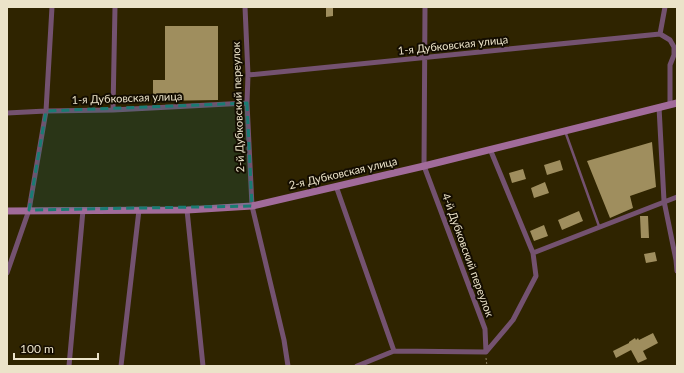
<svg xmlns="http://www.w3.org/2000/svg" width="684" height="373" font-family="Lato,sans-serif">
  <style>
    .building { fill: #9f8e5e }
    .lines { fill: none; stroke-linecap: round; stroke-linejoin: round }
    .path { stroke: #8c8263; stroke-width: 1; stroke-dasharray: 2 2; stroke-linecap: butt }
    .service { stroke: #745270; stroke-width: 2.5 }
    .minor { stroke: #745270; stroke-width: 5 }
    .secondary { stroke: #a16b9a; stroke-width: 7 }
    .marked { fill: #1a7b73; fill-opacity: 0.2; stroke: #1a7b73; stroke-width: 3; stroke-dasharray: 8 5; stroke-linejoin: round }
    .labels { text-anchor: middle; stroke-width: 4; stroke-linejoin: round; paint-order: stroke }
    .street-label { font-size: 11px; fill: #ebe3c9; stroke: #140d00 }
  </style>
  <rect width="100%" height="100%" fill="#2f2400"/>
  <!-- building -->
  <path class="building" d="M326 8H333V16L326 17Z
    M165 26H218V100L153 101V80H165Z
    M652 142 656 187 630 196 633 208 610 218 587 161Z
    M560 160 563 170 547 175 544 165Z
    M523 169 526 179 512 183 509 173Z
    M545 182 549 193 534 198 531 188Z
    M579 211 583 221 562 230 558 220Z
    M640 216H648L649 238H641Z
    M544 225 548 236 534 241 530 231Z
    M655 252 657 261 646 263 644 254Z
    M653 333 658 343 643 351 647 359 638 363 631 350 616 358 613 351 629 343V342L635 338 636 340 638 338 639 340Z"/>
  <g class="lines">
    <!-- path -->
    <path class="path" d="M486 358 487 366"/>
    <!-- service -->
    <path class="service" d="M565 131 599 226"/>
    <!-- minor -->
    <path class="minor" d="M245 7 248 75 247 103 252 206 284 340 288 366
      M425 7 424 166 485 329 486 352
      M660 34 670 40 674 47V55L670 65V104
      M660 34 665 7
      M248 75 660 34
      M659 107 664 201 676 260 677 271
      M113 110 115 7
      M7 113 46 111 113 110 247 103
      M336 186 394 351
      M187 210 203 366
      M533 253 677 197
      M7 273 29 210 46 111 52 7
      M69 366 83 210
      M121 366 139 210
      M357 366 394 351 486 352 513 320 536 276 533 253 490 149"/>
    <!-- secondary -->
    <path class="secondary" d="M7 211 187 210 252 206 424 166 677 103"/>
  </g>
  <!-- marked area -->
  <path class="marked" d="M247 103 252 206 29 210 46 111Z"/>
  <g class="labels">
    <!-- street labels -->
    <g class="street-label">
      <text transform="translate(453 45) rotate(-6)" y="4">1-я Дубковская улица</text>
      <text transform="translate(127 98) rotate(-2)" y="4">1-я Дубковская улица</text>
      <text transform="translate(238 107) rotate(-92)" y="4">2-й Дубковский переулок</text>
      <text transform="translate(343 173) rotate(-13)" y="4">2-я Дубковская улица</text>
      <text transform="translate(468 255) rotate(70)" y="4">4-й Дубковский переулок</text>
    </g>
  </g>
  <!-- border -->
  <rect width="684" height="373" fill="none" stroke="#ebe3c9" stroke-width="16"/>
  <!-- scale -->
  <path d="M14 353v6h84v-6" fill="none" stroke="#ebe3c9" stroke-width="2"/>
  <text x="20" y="353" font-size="12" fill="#ebe3c9" stroke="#140d00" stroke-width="3" paint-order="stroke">100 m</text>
</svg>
